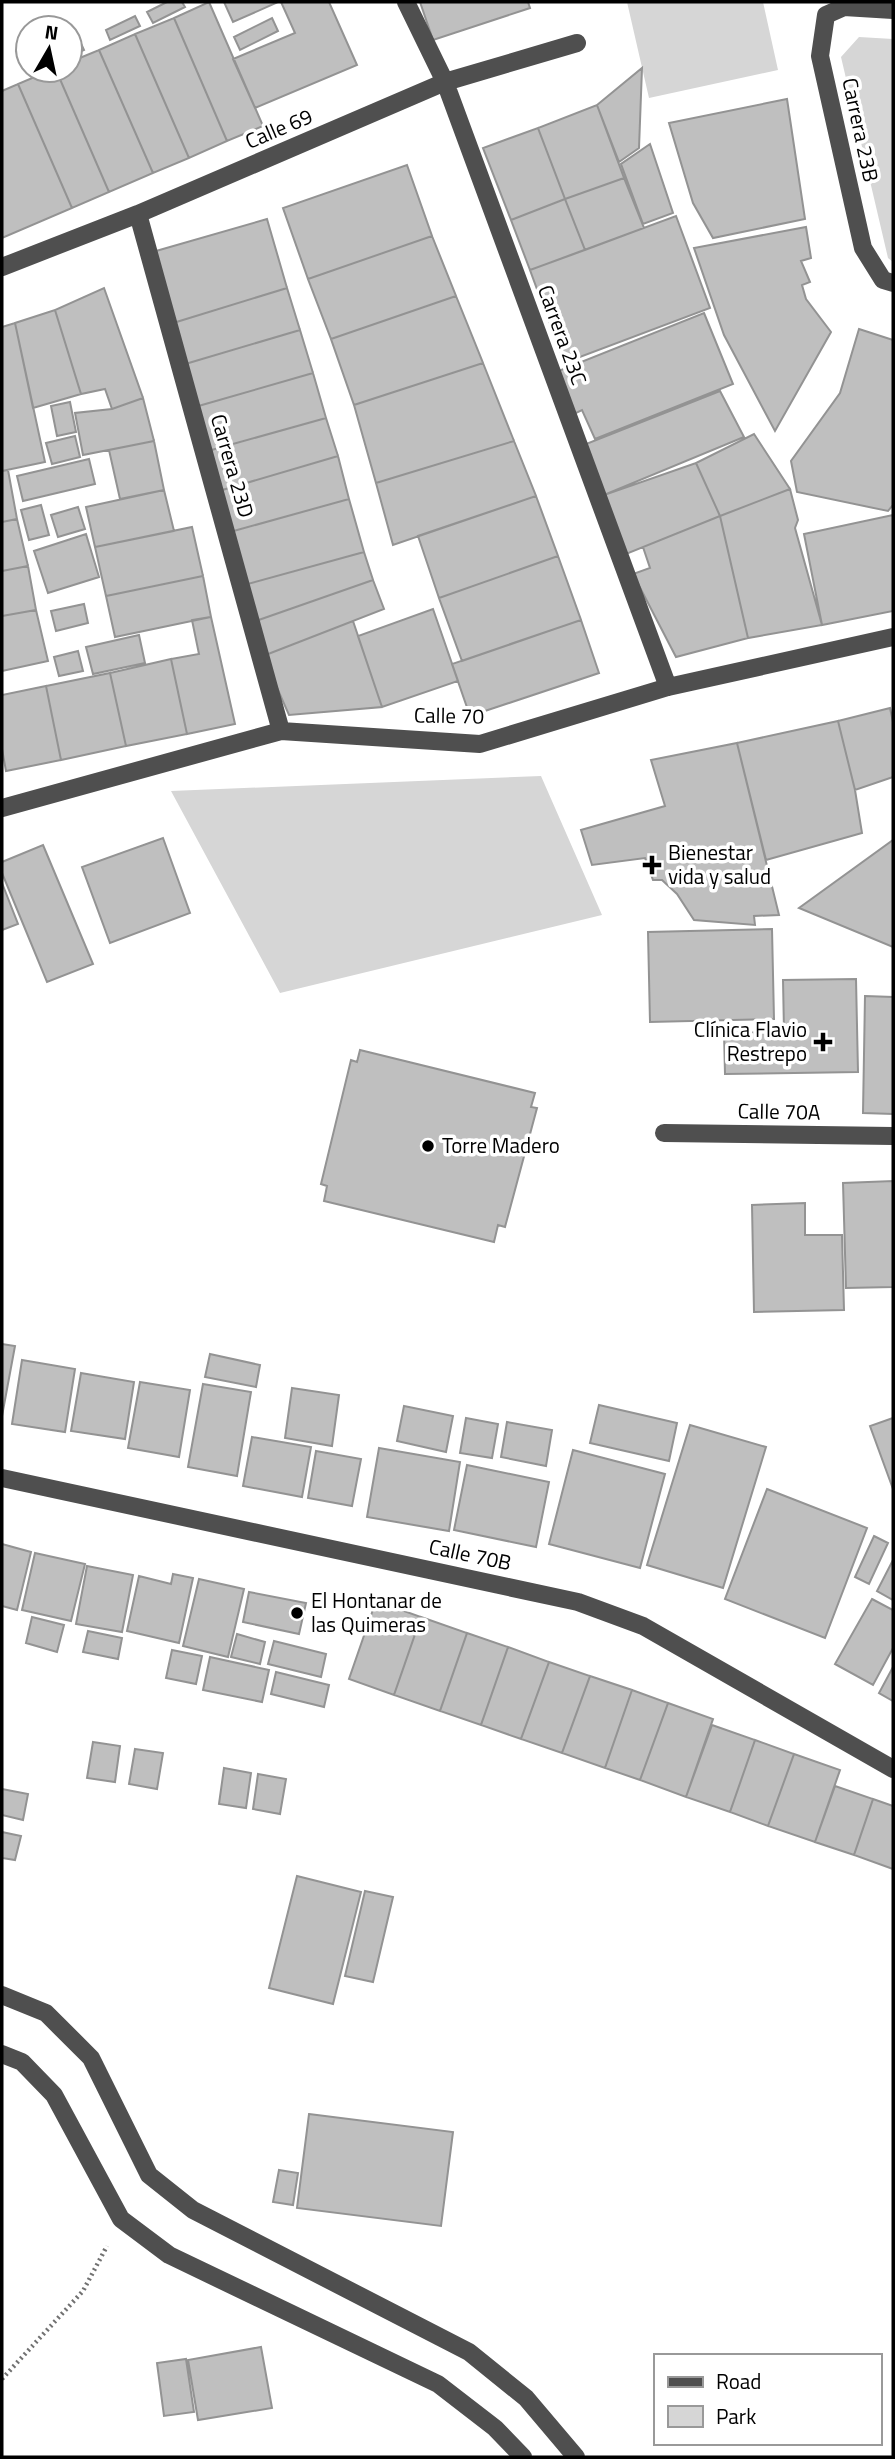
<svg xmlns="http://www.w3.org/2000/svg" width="895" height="2459" font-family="'Titillium Web',sans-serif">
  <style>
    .green { fill: #d6d6d6 }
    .building { fill: #bfbfbf; stroke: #939393; stroke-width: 2 }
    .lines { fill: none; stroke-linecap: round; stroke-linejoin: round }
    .path { stroke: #717171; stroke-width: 4.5; stroke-dasharray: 2 3.5; stroke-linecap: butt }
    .minor { stroke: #4f4f4f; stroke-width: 18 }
    .poi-dot { fill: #000; stroke: #fff; stroke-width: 2.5 }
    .labels { text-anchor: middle; stroke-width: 7; stroke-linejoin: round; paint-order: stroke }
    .street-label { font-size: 21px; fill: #000; stroke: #fff }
    .poi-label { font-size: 21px; fill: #000; stroke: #fff; text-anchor: start }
  </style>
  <rect width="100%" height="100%" fill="#fff"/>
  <!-- green -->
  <path class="green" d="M627 2H763L778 70 649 98Z
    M859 37 893 39V262L888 258 841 57Z
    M541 776 602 915 280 993 171 791Z"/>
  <!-- building -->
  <path class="building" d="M167 2H182L185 7 153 23 147 12Z
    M209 2 263 126 227 141 174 18Z
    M224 2H275L276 3 233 22Z
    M281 2H329L357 65 255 108 233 59 295 33Z
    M420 2H528L530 8 433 40Z
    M135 16 140 26 110 40 106 30Z
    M174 18 227 141 189 158 135 34Z
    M272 18 278 31 240 50 234 37Z
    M135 34 189 158 153 173 99 50Z
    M78 37 84 50 70 56V41Z
    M99 50 153 173 109 192 56 70H70V62Z
    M642 68 639 148 619 162 597 105Z
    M51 70H56L109 192 72 208 18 84Z
    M18 84 72 208 2 238V91Z
    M787 99 805 219 713 238 693 203 669 123Z
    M597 105 624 178 565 199 538 128Z
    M538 128 565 199 511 220 483 148Z
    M650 144 673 213 643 224 621 164Z
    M407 165 432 236 308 279 283 208Z
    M624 178 644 228 585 250 565 199Z
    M565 199 585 250 530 270 511 220Z
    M676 216 710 308 564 363 530 270Z
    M267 219 287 288 170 324 156 251Z
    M806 227 811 258 801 261 810 282 802 285 806 299 831 332 775 431 724 335 694 248Z
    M432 236 456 296 331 339 308 279Z
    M104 288 143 398 112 409 105 389 81 394 55 310Z
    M287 288 300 330 182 365 170 324Z
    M456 296 483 363 354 405 331 339Z
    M55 310 81 394 33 408 15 323Z
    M704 313 733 384 595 439 582 410 574 414 556 372Z
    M15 323 45 462 2 471V327Z
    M859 329 893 340V505L888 511 797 492 791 461 840 393Z
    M300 330 313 373 195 407 182 365Z
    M483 363 514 441 376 483 354 405Z
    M313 373 326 418 208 451 195 407Z
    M720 391 744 437 604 495 586 444Z
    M143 398 154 441 83 455 75 413 112 409Z
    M70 402 76 432 57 436 51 406Z
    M326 418 338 456 219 491 208 451Z
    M754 434 790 489 720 516 696 463Z
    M75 436 80 457 52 464 46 443Z
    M154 441 164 490 120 499 109 450Z
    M514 441 536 496 393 545 376 483Z
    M338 456 349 499 230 532 219 491Z
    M89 459 95 484 23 501 17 476Z
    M696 463 720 516 626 554 604 495Z
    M8 470 17 519 2 522V471Z
    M790 489 798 520 795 528 822 625 748 638 720 516Z
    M164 490 174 531 95 547 86 507Z
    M536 496 558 556 439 598 418 536Z
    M349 499 364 552 244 585 230 532Z
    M41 505 49 535 29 540 21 510Z
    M78 507 85 529 58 537 51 515Z
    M893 515V611L822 625 804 534Z
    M720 516 748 638 676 657 633 574 650 568 643 547Z
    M17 519 28 566 2 571V522Z
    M192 527 203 576 106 596 95 547Z
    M86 534 99 577 48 593 34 551Z
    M364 552 373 580 253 622 244 585Z
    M558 556 581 620 462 661 439 598Z
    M28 566 36 610 2 616V571Z
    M203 576 211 617 115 637 106 596Z
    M373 580 384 609 263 656 253 622Z
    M84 604 88 623 56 631 51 611Z
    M433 609 458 681 382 707 358 636Z
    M36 610 48 661 2 671V616Z
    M211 617 235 724 187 734 171 659 199 654 192 620Z
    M581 620 599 673 470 716 452 664Z
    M353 621 382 707 289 715 263 656Z
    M139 635 145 663 93 674 86 647Z
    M78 651 83 671 59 676 54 657Z
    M171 659 187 734 126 746 110 673Z
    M110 673 126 746 61 760 46 686Z
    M46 686 61 760 6 771 2 749V695Z
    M890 708 893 722V777L855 790 838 721Z
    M838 721 855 790 862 833 766 860 737 743Z
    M737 743 779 915 754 916 755 925 694 920 677 894 662 880H653L645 858 592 865 581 830 665 806 651 760Z
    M163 838 190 913 110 943 82 867Z
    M893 840V947L799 908Z
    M43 845 93 964 47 982 2 873V862Z
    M2 883 18 924 2 930V936Z
    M772 929 774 1019 650 1022 648 932Z
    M856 979 858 1072 725 1074 724 1033 784 1032 783 980Z
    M865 996 893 997V1114L863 1113Z
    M360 1050 535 1093 531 1107 537 1108 505 1227 498 1225 494 1242 324 1201 327 1186 321 1184 351 1060 357 1062Z
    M893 1181V1287L846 1288 843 1183Z
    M805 1203V1235H842L844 1310 754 1312 752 1205Z
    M2 1344 15 1346 2 1416Z
    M210 1354 260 1365 256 1387 205 1377Z
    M22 1360 75 1369 65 1432 12 1424Z
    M81 1373 134 1382 125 1439 71 1431Z
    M140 1382 190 1390 179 1457 128 1448Z
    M203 1384 251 1392 237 1476 188 1467Z
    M292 1388 339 1395 332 1446 285 1438Z
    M599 1405 677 1423 669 1461 590 1443Z
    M404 1406 453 1416 446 1452 397 1441Z
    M466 1418 498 1424 492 1458 460 1453Z
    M893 1418V1489L870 1426Z
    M507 1422 552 1430 546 1466 501 1457Z
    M690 1425 766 1447 723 1588 647 1565Z
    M252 1437 311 1447 302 1497 243 1486Z
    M379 1448 460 1462 449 1531 367 1517Z
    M573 1450 665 1474 640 1568 549 1544Z
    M316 1451 361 1459 352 1506 308 1498Z
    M467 1465 549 1482 536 1547 454 1530Z
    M767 1489 867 1528 825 1638 725 1599Z
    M874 1536 888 1543 869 1584 855 1577Z
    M2 1544 31 1552 17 1610 2 1606Z
    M35 1553 85 1564 71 1621 22 1610Z
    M893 1560V1600L877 1591Z
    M87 1566 133 1575 122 1632 76 1624Z
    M173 1574 193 1578 179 1643 127 1631 139 1576 171 1584Z
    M199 1579 244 1589 228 1657 183 1646Z
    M249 1592 306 1603 299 1634 243 1622Z
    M872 1599 893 1610V1648L873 1685 835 1664Z
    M376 1601 421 1617 394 1695 349 1679Z
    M32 1617 64 1625 57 1652 26 1643Z
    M421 1617 467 1633 440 1711 394 1695Z
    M88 1631 122 1638 118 1659 83 1652Z
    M467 1633 508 1647 481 1725 440 1711Z
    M237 1634 265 1642 260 1664 231 1657Z
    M274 1641 326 1654 321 1677 268 1664Z
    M508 1647 549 1662 521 1739 481 1725Z
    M172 1650 202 1656 196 1684 166 1678Z
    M210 1657 269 1670 262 1702 203 1690Z
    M549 1662 590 1676 562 1753 521 1739Z
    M893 1667V1701L879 1693Z
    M276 1672 329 1685 324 1707 271 1694Z
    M590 1676 632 1690 605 1768 562 1753Z
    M632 1690 668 1703 640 1780 605 1768Z
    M668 1703 713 1719 686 1797 640 1780Z
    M712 1725 755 1740 730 1812 686 1797Z
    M755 1740 794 1754 768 1826 730 1812Z
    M93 1742 120 1746 115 1782 87 1778Z
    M135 1749 163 1753 157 1789 129 1784Z
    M794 1754 840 1770 815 1842 768 1826Z
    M224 1768 251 1773 246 1808 219 1804Z
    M258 1774 286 1779 280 1814 253 1809Z
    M835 1786 873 1799 854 1855 815 1842Z
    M2 1789 28 1794 23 1820 2 1815Z
    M873 1799 893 1806V1869L854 1855Z
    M2 1832 21 1836 15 1860 2 1858Z
    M297 1876 361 1892 333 2004 269 1988Z
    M365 1891 393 1897 373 1982 345 1976Z
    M309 2114 453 2132 441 2226 297 2208Z
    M279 2170 298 2173 293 2205 273 2202Z
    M261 2347 272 2408 198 2420 188 2360Z
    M186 2359 194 2412 164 2416 157 2363Z"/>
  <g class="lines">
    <!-- path -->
    <path class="path" d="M2 2379 83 2291 107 2246"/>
    <!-- minor -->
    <path class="minor" d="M406 2 445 82 668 687
      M893 10 844 7 826 15 820 56 863 248 883 280 893 283
      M138 214 281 731
      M2 267 138 214 445 82 577 43
      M2 808 281 731 480 744 668 687 893 637
      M664 1133 893 1136
      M2 1478 578 1602 643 1626 893 1769
      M2 1995 46 2013 91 2058 149 2175 193 2210 469 2352 526 2398 576 2457
      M2 2054 22 2062 54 2095 121 2219 169 2255 438 2384 495 2428 523 2457"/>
  </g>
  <!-- markers -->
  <g class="poi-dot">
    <path d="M648.5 854.5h7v7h7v7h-7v7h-7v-7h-7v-7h7z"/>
    <path d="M819.5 1031.5h7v7h7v7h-7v7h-7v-7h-7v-7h7z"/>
    <circle cx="428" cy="1146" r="7"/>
    <circle cx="297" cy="1613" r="7"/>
  </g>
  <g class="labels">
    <!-- street labels -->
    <g class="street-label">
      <text transform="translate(279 129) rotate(-23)" y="7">Calle 69</text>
      <text transform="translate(860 130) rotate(78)" y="7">Carrera 23B</text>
      <text transform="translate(562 335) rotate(70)" y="7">Carrera 23C</text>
      <text transform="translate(232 466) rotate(74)" y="7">Carrera 23D</text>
      <text transform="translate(449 716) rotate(1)" y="7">Calle 70</text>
      <text transform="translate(779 1112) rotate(1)" y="7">Calle 70A</text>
      <text transform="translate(470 1555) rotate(12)" y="7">Calle 70B</text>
    </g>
    <!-- poi labels -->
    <g class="poi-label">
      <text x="668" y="860">Bienestar<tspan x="668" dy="24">vida y salud</tspan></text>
      <text x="807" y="1037" text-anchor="end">Clínica Flavio<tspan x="807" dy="24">Restrepo</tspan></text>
      <text x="442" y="1153">Torre Madero</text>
      <text x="311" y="1608">El Hontanar de<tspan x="311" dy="24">las Quimeras</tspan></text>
    </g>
  </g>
  <!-- border -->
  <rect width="895" height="2459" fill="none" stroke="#000000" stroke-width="7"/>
  <!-- legend -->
  <rect x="654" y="2354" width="228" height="91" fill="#ffffff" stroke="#999999" stroke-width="2"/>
  <rect x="668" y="2377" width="35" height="10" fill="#4f4f4f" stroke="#999999" stroke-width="2"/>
  <text x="716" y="2389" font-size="21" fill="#000000">Road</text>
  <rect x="668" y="2406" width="35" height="21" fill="#d6d6d6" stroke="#999999" stroke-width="2"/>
  <text x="716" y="2424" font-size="21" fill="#000000">Park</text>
  <!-- north arrow -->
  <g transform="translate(49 49) rotate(9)"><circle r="33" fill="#ffffff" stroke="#999999" stroke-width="2"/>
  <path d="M0-5L12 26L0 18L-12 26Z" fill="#000000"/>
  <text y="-10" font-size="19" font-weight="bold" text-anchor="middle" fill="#000000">N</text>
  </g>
</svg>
